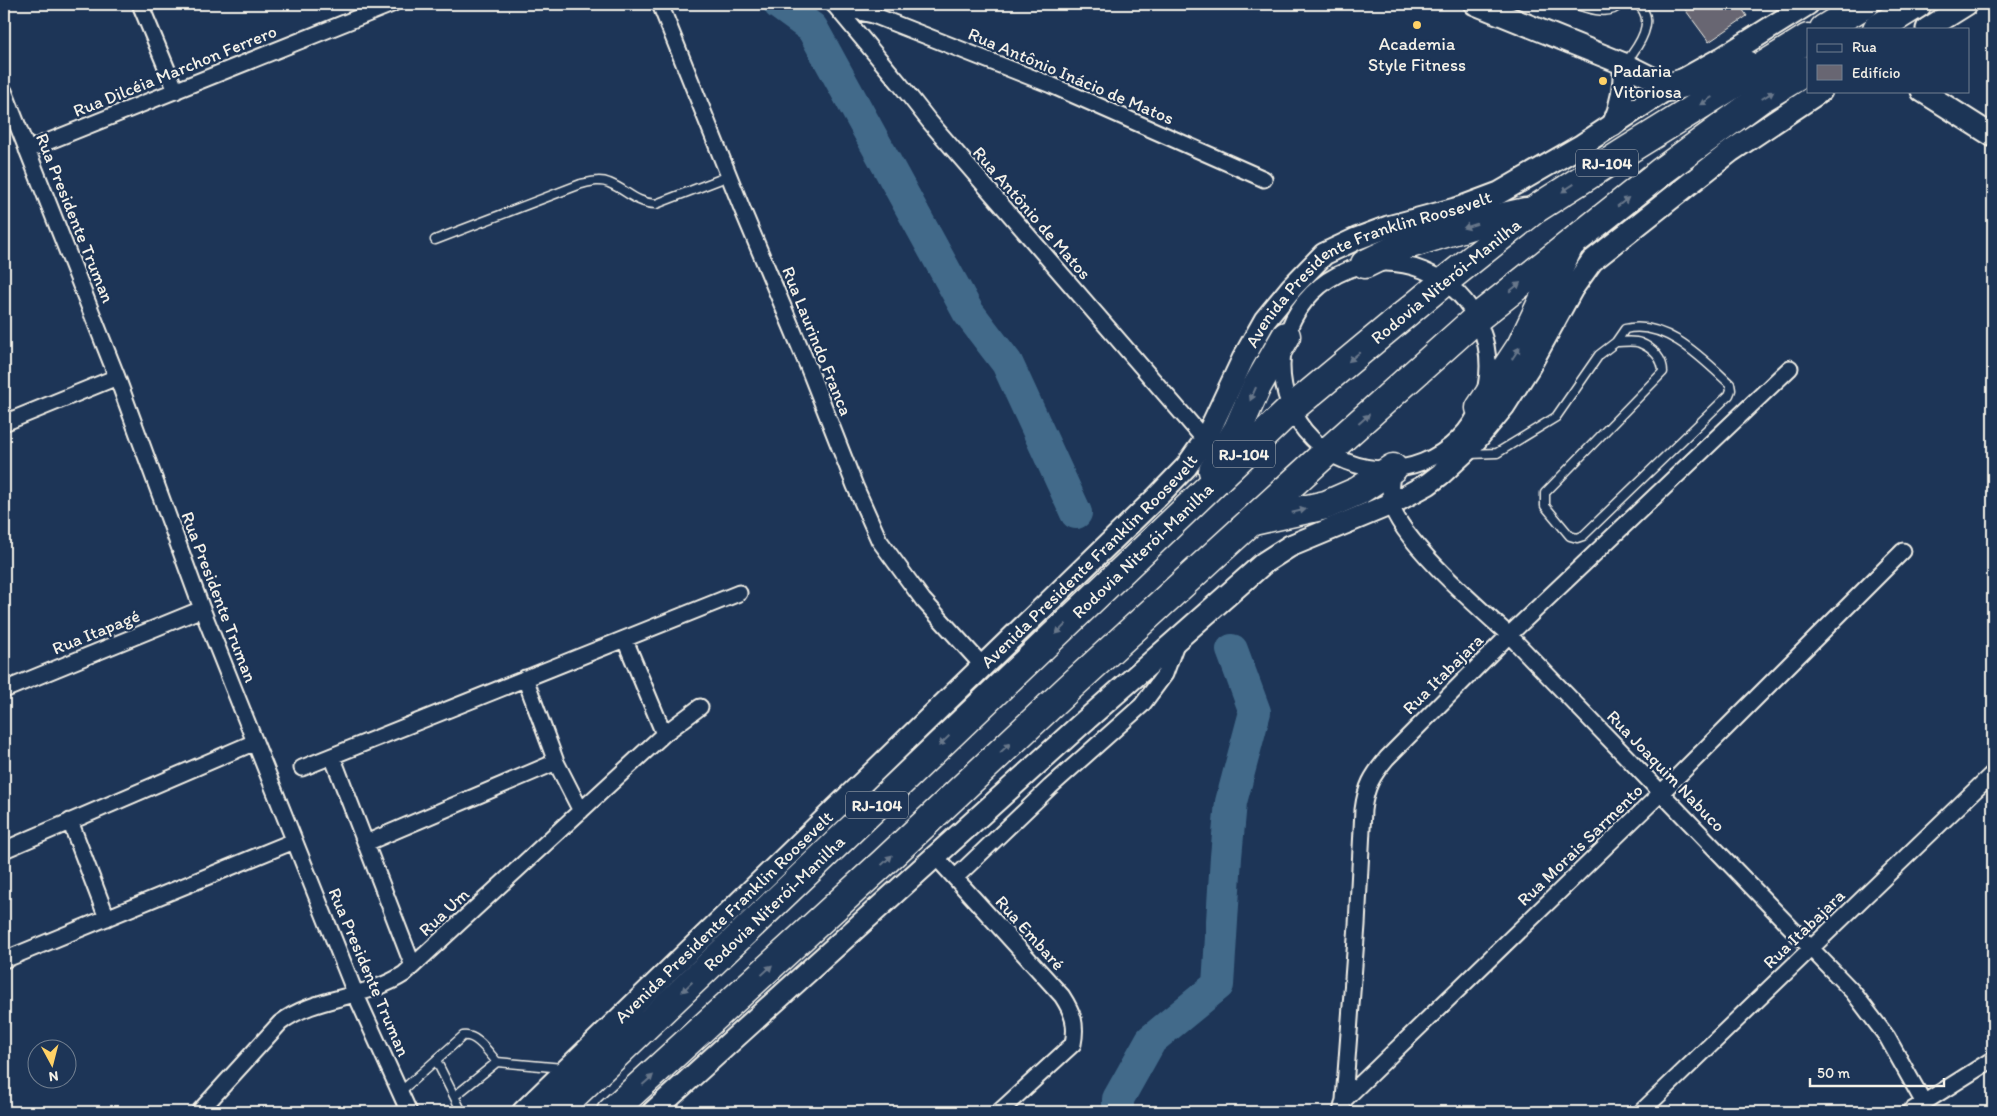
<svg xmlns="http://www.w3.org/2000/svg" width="1997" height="1116" font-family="Itim,sans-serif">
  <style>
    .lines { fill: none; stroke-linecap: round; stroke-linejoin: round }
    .river { stroke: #426b8a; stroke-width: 32 }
    .building { fill: #686672; stroke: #f4f1e8 }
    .lane-casing { stroke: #f4f1e8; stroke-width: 11 }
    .street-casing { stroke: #f4f1e8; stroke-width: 19 }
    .secondary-casing { stroke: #f4f1e8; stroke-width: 25 }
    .highway-casing { stroke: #f4f1e8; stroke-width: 31 }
    .lane { stroke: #1d3557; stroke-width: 8 }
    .street { stroke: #1d3557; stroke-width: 15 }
    .secondary { stroke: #1d3557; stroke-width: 21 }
    .highway { stroke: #1d3557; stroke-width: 28 }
    .oneway { fill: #68778a }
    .poi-dot { fill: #ffd166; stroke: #1d3557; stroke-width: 2 }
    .labels { text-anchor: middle; stroke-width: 4.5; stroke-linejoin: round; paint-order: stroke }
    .shield { fill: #1d3557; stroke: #b4b9bc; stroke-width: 1 }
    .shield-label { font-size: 16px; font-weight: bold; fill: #f4f1e8 }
    .poi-label { font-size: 18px; fill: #f4f1e8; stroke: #1d3557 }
    .street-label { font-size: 18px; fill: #f4f1e8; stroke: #1d3557 }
  </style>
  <rect width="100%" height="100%" fill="#1d3557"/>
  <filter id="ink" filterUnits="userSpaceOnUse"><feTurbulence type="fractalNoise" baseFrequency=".02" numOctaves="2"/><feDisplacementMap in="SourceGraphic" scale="10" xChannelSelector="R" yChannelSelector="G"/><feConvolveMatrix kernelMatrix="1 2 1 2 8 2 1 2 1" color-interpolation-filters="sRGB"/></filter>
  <g filter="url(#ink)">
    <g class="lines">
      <!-- river -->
      <path class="river" d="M779 4 812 28 968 312 1007 363 1076 513
        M1118 1112V1099L1151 1040 1218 985 1226 857 1231 802 1255 712 1232 650"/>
    </g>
    <!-- building -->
    <path class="building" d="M1681 4H1739L1747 16 1709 42Z"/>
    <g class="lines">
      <defs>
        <path id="lane" d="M1574 4C1587 8 1610 17 1620 4
          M1626 62C1638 47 1658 19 1637 4
          M435 240 581 184C590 182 600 179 609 183 627 190 635 203 656 204L729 176
          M1469 454 1497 453 1556 417 1599 355 1616 342 1625 329C1665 319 1703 359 1730 384L1731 390 1729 395 1583 536 1577 538 1570 536 1545 506V493L1663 372C1663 359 1653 348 1640 343 1634 340 1623 342 1616 342
          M400 1092 436 1060
          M455 1096 497 1062
          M462 1112 436 1060 463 1036C477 1034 488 1052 497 1062L563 1068"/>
        <path id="street" d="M140 4 176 91
          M660 4 743 211 807 364 855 486 879 540 923 600 983 666
          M833 4 836 7 873 15 1051 85 1264 179
          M836 7 900 84 929 121 1205 440
          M4 91 117 377 202 609 255 742 356 995 409 1112
          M27 150 392 4
          M1282 366a103 103 0 1 1 206 0a103 103 0 1 1-206 0Z
          M4 423 117 377
          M1393 468C1391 480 1389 492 1391 503 1399 539 1480 609 1509 635L1853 992 1887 1037 1924 1103
          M625 640 664 734
          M525 678 556 762 581 811
          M4 690 202 609
          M332 756 413 966
          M302 768 739 593
          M70 821 107 918
          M366 843 556 762
          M4 850 255 742
          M936 857 1062 996C1073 1013 1077 1024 1073 1044L999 1112
          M955 878 1050 787 1142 705 1165 674 1177 641
          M4 960 294 841
          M1344 1100 1661 793 1903 551
          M199 1112 280 1023C314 996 366 999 404 974L664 734 700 707
          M1341 1112 1344 1100 1357 925 1363 810C1366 786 1372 776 1387 758L1509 635 1790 368
          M1641 1112 1993 773
          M1909 1112 1993 1059"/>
        <g id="secondary">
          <path d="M1475 4 1624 64 1670 87"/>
          <path d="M1927 29 1967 4"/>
          <path d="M1922 91 1993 136"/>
          <path d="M1613 125C1622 105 1625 86 1624 64"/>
          <path id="s1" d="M523 1112 1157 497 1186 467 1205 440 1243 359 1265 320 1292 287 1324 254 1356 239 1388 227 1459 208 1499 193 1582 145 1670 87 1722 58 1808 4"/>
          <path d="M653 1112 1079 726 1265 562 1290 546 1391 504 1428 484 1441 474 1470 447 1504 406 1529 367 1572 289 1592 261 1731 151 1821 91"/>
        </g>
        <g id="highway">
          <path d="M1824 29 1865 4"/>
          <path d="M1877 29 1917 4"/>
          <path d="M1670 87 1746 65"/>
          <path d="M1365 264 1400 247 1481 222 1526 212"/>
          <path d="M1480 408 1521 346 1568 248"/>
          <path d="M1213 471 1238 429 1256 388 1286 336"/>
          <path d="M1253 521 1326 505 1358 491 1393 468"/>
          <path id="s2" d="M556 1112 1291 409 1445 281 1534 210 1628 150 1808 38"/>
          <path d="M611 1112 883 863 1069 688 1327 452 1477 318 1662 171 1760 99 1808 70"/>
        </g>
      </defs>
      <!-- lane casing -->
      <use href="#lane" class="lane-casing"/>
      <!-- street casing -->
      <use href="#street" class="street-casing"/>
      <!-- secondary casing -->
      <use href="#secondary" class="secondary-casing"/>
      <!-- highway casing -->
      <use href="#highway" class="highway-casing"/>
      <!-- lane -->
      <use href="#lane" class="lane"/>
      <!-- street -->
      <use href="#street" class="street"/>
      <!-- secondary -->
      <use href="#secondary" class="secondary"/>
      <!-- highway -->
      <use href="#highway" class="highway"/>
    </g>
    <!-- one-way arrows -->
    <defs><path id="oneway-solid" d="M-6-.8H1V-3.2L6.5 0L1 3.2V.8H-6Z" transform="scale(1.25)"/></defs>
    <g class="oneway">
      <use href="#oneway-solid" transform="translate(1768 95) rotate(-32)"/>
      <use href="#oneway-solid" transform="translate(1706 101) rotate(148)"/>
      <use href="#oneway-solid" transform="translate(1568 188) rotate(147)"/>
      <use href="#oneway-solid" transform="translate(1623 202) rotate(-38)"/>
      <use href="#oneway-solid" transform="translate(1470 226) rotate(163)"/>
      <use href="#oneway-solid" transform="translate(1515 287) rotate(-39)"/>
      <use href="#oneway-solid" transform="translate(1516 353) rotate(-57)"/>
      <use href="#oneway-solid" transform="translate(1354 357) rotate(140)"/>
      <use href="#oneway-solid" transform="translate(1253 394) rotate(114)"/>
      <use href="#oneway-solid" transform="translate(1364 419) rotate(-42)"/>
      <use href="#oneway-solid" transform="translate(1299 511) rotate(-13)"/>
      <use href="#oneway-solid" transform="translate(1061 629) rotate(136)"/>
      <use href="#oneway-solid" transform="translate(944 741) rotate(136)"/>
      <use href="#oneway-solid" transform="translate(1005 748) rotate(-43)"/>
      <use href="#oneway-solid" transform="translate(887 860) rotate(-43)"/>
      <use href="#oneway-solid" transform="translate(767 970) rotate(-43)"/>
      <use href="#oneway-solid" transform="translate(687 987) rotate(136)"/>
      <use href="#oneway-solid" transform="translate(648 1080) rotate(-42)"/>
    </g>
  </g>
  <!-- markers -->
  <g class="poi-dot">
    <circle cx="1417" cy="25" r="5"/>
    <circle cx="1603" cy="81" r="5"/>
  </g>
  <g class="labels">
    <!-- shield labels -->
    <g class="shield">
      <rect x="1576" y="149.5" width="62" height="27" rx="4"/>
      <rect x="1213" y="440.5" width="62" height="27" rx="4"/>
      <rect x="846" y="791.5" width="62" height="27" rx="4"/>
    </g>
    <g class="shield-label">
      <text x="1607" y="169">RJ-104</text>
      <text x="1244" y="460">RJ-104</text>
      <text x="877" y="811">RJ-104</text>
    </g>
    <!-- poi labels -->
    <g class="poi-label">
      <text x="1417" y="50">Academia<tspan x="1417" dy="21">Style Fitness</tspan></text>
      <text x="1613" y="77" text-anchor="start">Padaria<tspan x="1613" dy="21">Vitoriosa</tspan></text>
    </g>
    <!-- street labels -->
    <g class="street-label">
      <text transform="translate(175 71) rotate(-22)" y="6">Rua Dilcéia Marchon Ferrero</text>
      <text transform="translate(1071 76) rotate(23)" y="6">Rua Antônio Inácio de Matos</text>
      <text transform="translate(1032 213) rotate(49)" y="6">Rua Antônio de Matos</text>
      <text transform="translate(75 218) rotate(68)" y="6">Rua Presidente Truman</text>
      <text dy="6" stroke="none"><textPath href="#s1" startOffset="1210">Avenida Presidente Franklin Roosevelt</textPath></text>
      <text dy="6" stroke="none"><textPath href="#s2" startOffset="1218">Rodovia Niterói-Manilha</textPath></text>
      <text transform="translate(817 341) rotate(68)" y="6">Rua Laurindo Franca</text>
      <text dy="6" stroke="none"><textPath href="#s2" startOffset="812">Rodovia Niterói-Manilha</textPath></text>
      <text dy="6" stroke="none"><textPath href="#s1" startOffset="790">Avenida Presidente Franklin Roosevelt</textPath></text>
      <text transform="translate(219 597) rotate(69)" y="6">Rua Presidente Truman</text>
      <text transform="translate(96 632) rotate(-22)" y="6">Rua Itapagé</text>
      <text transform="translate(1443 674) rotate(-45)" y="6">Rua Itabajara</text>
      <text transform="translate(1666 771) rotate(46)" y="6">Rua Joaquim Nabuco</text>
      <text transform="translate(1580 845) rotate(-44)" y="6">Rua Morais Sarmento</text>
      <text dy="6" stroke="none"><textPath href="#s2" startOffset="302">Rodovia Niterói-Manilha</textPath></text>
      <text transform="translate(444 912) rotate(-43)" y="6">Rua Um</text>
      <text dy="6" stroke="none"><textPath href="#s1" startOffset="280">Avenida Presidente Franklin Roosevelt</textPath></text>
      <text transform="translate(1804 929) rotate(-44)" y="6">Rua Itabajara</text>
      <text transform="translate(1030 933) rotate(48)" y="6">Rua Embaré</text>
      <text transform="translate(369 972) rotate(67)" y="6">Rua Presidente Truman</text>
    </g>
  </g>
  <!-- margin -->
  <rect width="1997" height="1116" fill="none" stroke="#1d3557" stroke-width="20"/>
  <rect x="10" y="10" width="1977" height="1096" fill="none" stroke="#f4f1e8" stroke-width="2" filter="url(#ink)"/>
  <!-- legend -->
  <rect x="1807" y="28" width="162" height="65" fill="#1d3557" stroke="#738091"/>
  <rect x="1817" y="44" width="25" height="8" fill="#1d3557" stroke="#738091"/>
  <text x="1852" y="52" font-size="15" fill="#f4f1e8">Rua</text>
  <rect x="1817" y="65" width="25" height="15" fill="#686672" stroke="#738091"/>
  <text x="1852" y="78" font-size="15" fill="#f4f1e8">Edifício</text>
  <!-- north arrow -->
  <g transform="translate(52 1064) rotate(173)"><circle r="24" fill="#1d3557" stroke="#738091"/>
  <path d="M0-4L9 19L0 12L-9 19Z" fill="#ffd166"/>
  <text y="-8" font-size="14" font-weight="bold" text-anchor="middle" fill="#f4f1e8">N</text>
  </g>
  <!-- scale -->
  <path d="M1810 1078v8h134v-8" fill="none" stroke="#f4f1e8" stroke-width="2.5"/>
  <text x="1817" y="1078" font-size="15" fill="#f4f1e8" stroke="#1d3557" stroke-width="4" paint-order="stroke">50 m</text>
</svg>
